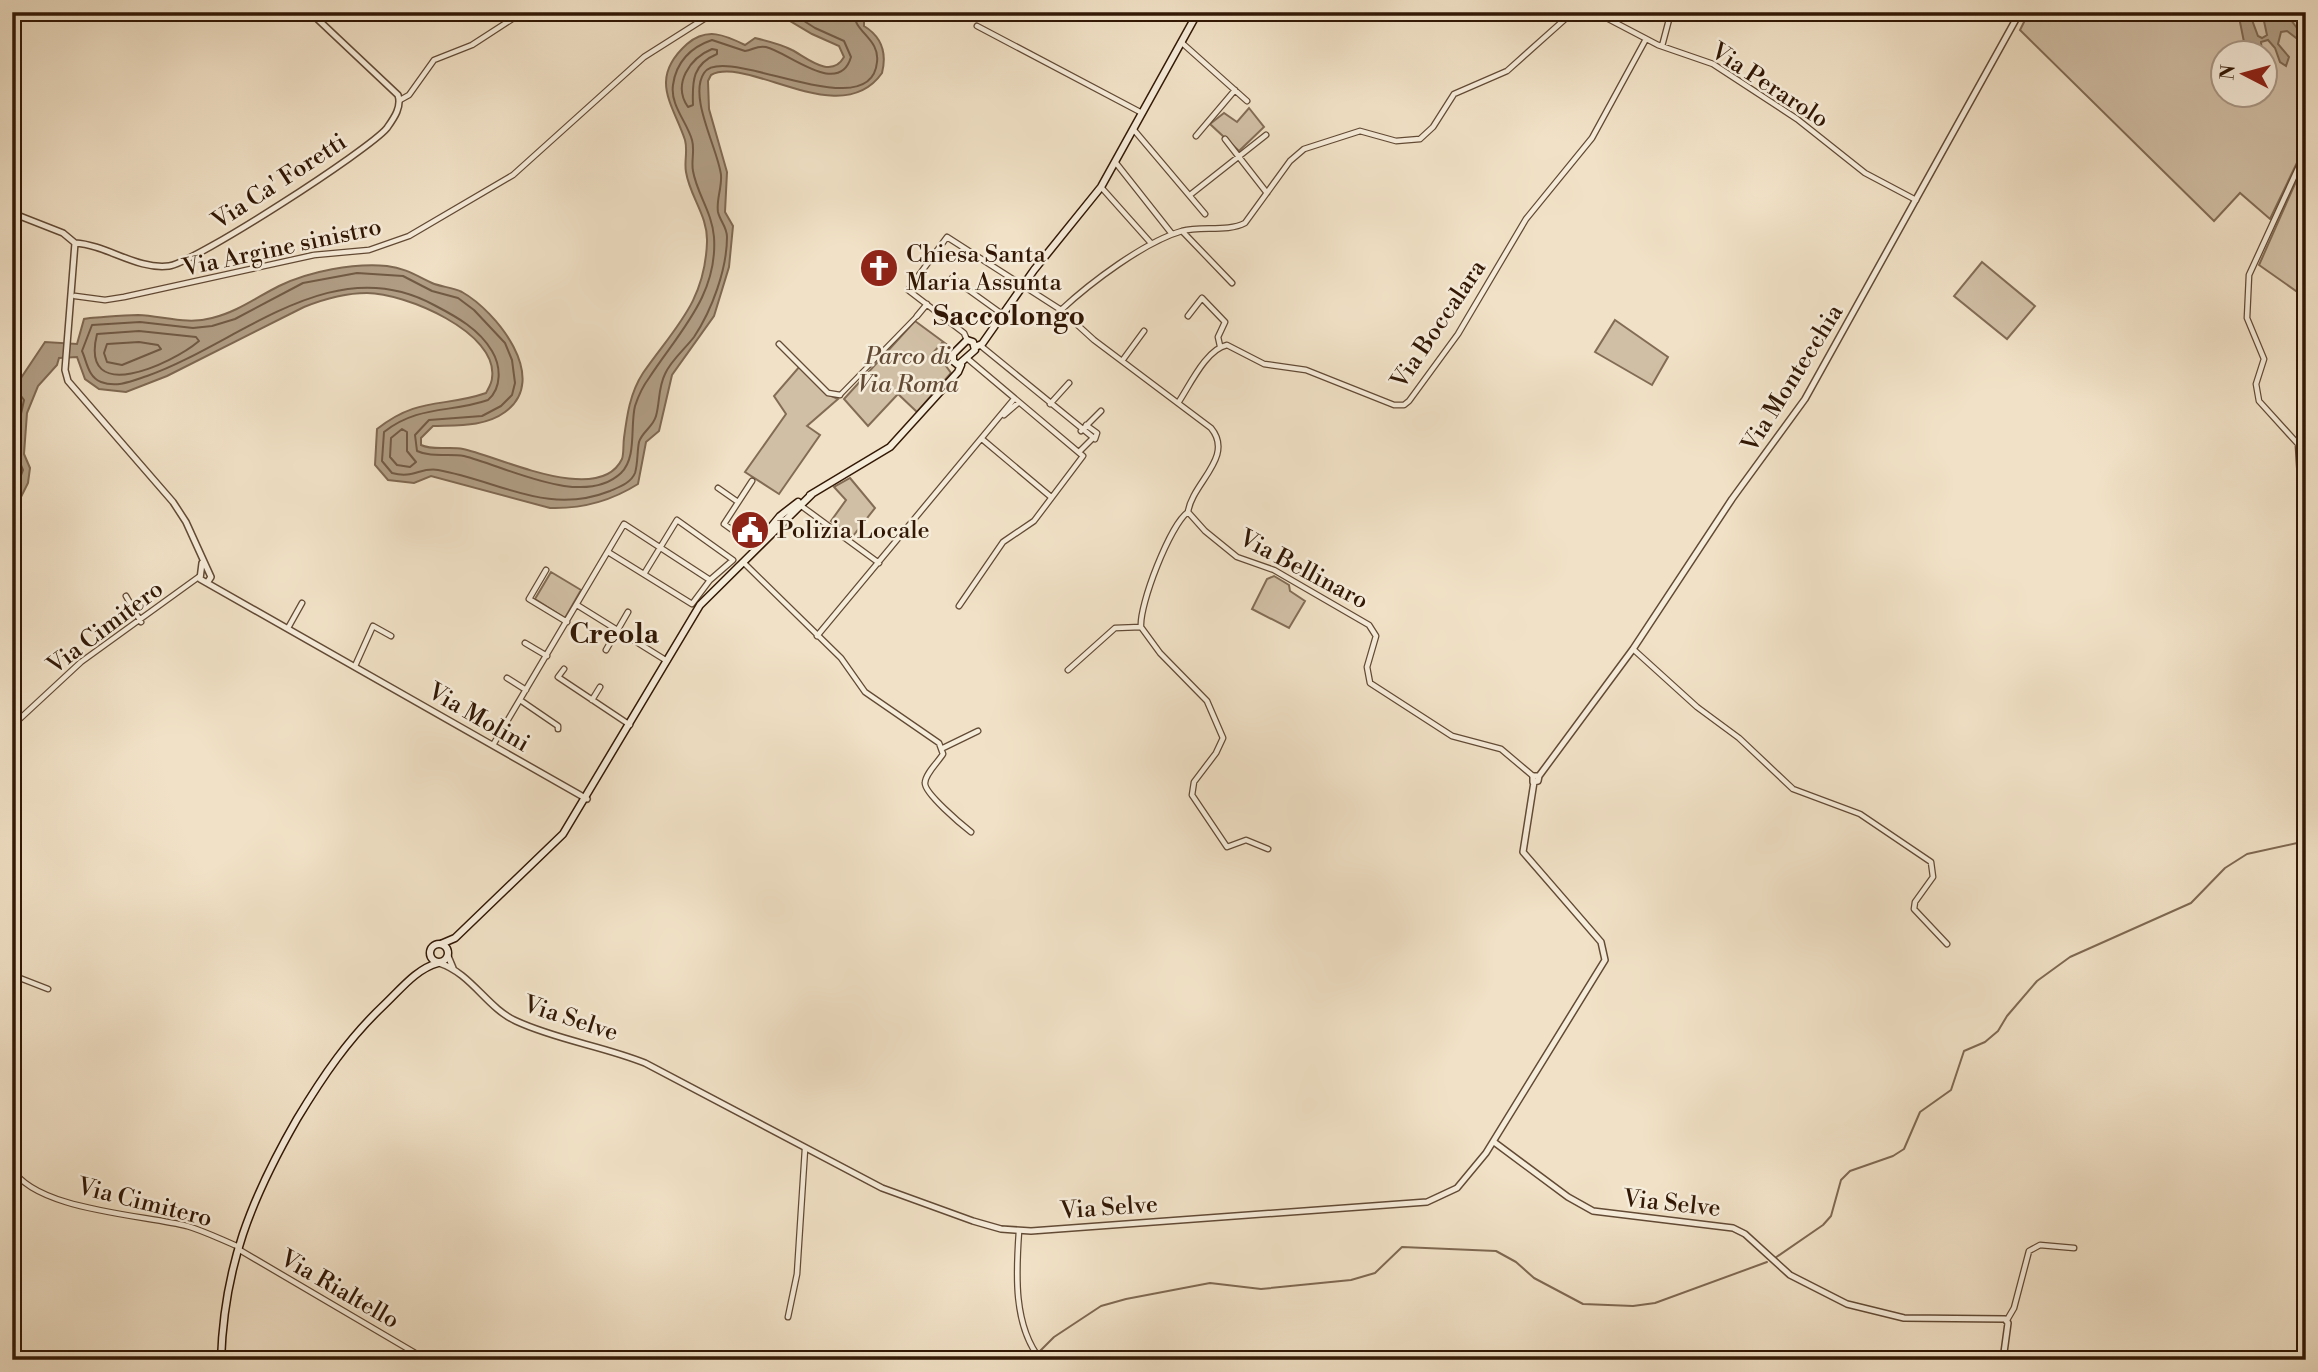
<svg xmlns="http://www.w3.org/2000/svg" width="2318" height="1372" font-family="'Libre Bodoni',serif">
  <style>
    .green { fill: #d1bfa5; stroke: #826c55; stroke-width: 2; fill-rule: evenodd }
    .water { fill: #b09d84; stroke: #7e6851; stroke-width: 2 }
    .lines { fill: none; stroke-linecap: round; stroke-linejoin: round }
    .shore { stroke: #715a44; stroke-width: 2 }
    .stream { stroke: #7e6851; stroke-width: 2 }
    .pedestrian-casing { stroke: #624a35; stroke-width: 6 }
    .minor-casing { stroke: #624a35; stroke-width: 7 }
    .tertiary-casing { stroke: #624a35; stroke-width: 8 }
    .secondary-casing { stroke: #321805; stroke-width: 9 }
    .pedestrian { stroke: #f6ecda; stroke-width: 3.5 }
    .minor { stroke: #f6ecda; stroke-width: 4.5 }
    .tertiary { stroke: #f6ecda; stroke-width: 5 }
    .secondary { stroke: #f6ecda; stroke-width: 6 }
    .labels { text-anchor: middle; stroke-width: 5; stroke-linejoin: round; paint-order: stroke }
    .street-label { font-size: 24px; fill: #321805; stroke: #f6ecda }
    .poi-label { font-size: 24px; fill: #321805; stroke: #f6ecda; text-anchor: start }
    .park-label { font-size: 24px; font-style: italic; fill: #624a35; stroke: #f6ecda }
    .quarter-label { font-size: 28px; font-weight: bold; fill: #321805; stroke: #f6ecda }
  </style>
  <rect width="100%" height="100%" fill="#f1e1c6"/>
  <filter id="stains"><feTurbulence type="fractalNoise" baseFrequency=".00286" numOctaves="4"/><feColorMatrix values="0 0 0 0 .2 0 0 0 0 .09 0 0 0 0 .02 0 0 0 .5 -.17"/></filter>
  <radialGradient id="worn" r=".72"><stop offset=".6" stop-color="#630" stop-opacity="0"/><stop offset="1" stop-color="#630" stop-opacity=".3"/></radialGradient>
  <!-- green -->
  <path class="green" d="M2029 12H2306V144L2270 219 2240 193 2214 221 2020 30ZM2224 52H2266V94H2224Z
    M1249 108 1264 127 1239 151 1210 124 1224 113 1237 122Z
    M2306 159V298L2259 265Z
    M1982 262 2035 306 2007 339 1954 296Z
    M1615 320 1668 357 1652 385 1595 352Z
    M915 321 949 346 947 348 942 343 931 355 936 365 943 362 951 373 917 412 898 394 868 426 844 399Z
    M800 366 825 393 838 399 807 426 820 435 779 494 745 472 786 414 774 396Z
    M850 478 875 508 853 536 831 521 846 500 834 487Z
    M551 572 581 590 565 618 535 599Z
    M1274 576 1289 585 1290 591 1305 601 1289 628 1252 609 1267 579Z"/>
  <!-- water -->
  <path class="water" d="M775 12 859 14 864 19V26C882 37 887 53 882 73 841 132 748 55 711 75L708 81 709 109 727 172 725 212 733 226 729 267 714 316 672 375 659 431 646 442 638 484C611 501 582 509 550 508L431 476 414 483 388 480 375 465 377 429C419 396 443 408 486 393 488 389 492 383 492 378 499 332 404 293 367 293 346 293 324 299 304 307L167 376 126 392 99 389 85 379 77 357 59 358 57 365 38 386 27 413 24 454 30 468 28 483 12 515V402L17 384 45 342 77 344 84 319 90 318C106 317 122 315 138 315 163 316 187 325 212 318 237 312 257 297 279 286 310 271 353 263 387 266 405 268 417 276 432 283 441 287 452 287 462 292 496 311 551 379 505 412 485 427 457 425 433 426L421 438V445C434 451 449 446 463 449 498 456 599 507 622 459 624 453 623 445 624 438 627 415 630 393 643 373 675 327 705 302 707 242 708 216 690 197 686 172 684 161 688 151 685 140 673 104 648 79 687 44 707 27 725 35 745 45L755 38C768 41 781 44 792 50 806 57 831 80 844 57L839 46 812 34Z
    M2238 12H2249L2258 36 2262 38 2267 35 2262 12H2285L2306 40V54L2299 51 2300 41 2287 31 2281 32 2278 44 2289 57 2286 66 2280 62 2275 48 2268 40 2261 42 2262 52H2246Z"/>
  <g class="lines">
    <!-- shore -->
    <path class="shore" d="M790 12 815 28 844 41 851 57C839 98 788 52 766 47 757 45 753 50 745 51L712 40C691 47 676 62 673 85 670 105 687 122 692 140 695 150 691 161 693 171 697 194 712 212 714 237 718 295 679 332 649 378 643 386 638 397 635 406 630 426 637 458 621 473 583 509 505 466 464 456 448 453 432 458 417 451L415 435 429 420 482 416 501 406 512 395 515 383 512 360 505 343 474 310 458 298 432 291 403 276 357 273 303 283 235 319 212 326 193 328 140 322 92 325 82 351C87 362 88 377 101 382 117 388 132 381 147 376 240 343 332 249 434 305 457 317 479 329 492 351 501 366 502 388 488 400 451 413 418 405 384 432L382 461 392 473C414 479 420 467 438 470 500 481 547 516 610 491 619 487 631 483 635 473 638 463 637 452 639 442 642 432 653 427 656 416 660 402 658 388 665 374 671 360 685 349 694 337 712 310 727 269 727 237 727 227 720 221 718 212 716 200 722 188 721 175 718 149 688 97 704 73 724 42 871 129 877 62 880 39 855 33 853 12
      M712 49 717 50V54C693 64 692 80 693 105L688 107C672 84 690 58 712 49Z
      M139 331 196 337 199 341C172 364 79 407 97 334Z
      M139 342 158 345 161 349 122 365 107 362 104 353 107 344Z
      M12 398 21 396 24 400 17 432V455L23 470 12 500
      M402 429 407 432V451L416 462 410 467 397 465 390 457 391 438Z"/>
    <!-- stream -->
    <path class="stream" d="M1775 1258 1823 1225 1831 1216 1841 1180 1850 1171 1893 1156 1904 1149 1920 1112 1951 1090 1964 1051 1985 1042 1998 1031 2007 1016 2037 981 2070 957 2191 903 2225 868 2247 854 2306 841
      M1039 1352 1054 1337 1101 1306 1126 1299 1210 1283 1261 1289 1351 1280 1375 1273 1402 1247 1496 1251 1516 1262 1534 1278 1583 1304 1633 1306 1655 1303 1767 1262"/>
    <defs>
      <path id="pedestrian" d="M840 395 917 316"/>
      <path id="minor" d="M1595 12 1658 45 1713 64 1797 119 1865 173 1916 200
        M977 26 1142 113
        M1181 42 1247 101
        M1662 46 1671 12
        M400 100 409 95 434 60 472 45 523 12
        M1134 130 1205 214
        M1196 136 1235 90
        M1225 139 1267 193
        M2306 151 2249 275 2247 318 2264 359 2256 384 2259 401 2298 444 2306 575
        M1116 163 1172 234
        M1101 187 1150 242
        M1190 195 1266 135
        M1183 232 1232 283
        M952 278 1002 314
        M75 296 105 300 124 297 314 255 369 250 409 236 513 175 644 57 715 12
        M1061 310C1090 283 1144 242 1182 231 1201 226 1228 232 1245 223L1290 161 1304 149 1360 131 1396 141 1420 139 1433 127 1454 94 1507 71 1573 12
        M917 316 927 304
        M1188 316 1202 298 1225 322 1218 337 1220 346
        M967 340 964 333 908 290 947 237 1061 310 1094 340 1211 428C1235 457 1192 483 1188 512L1205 531 1237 557 1274 570 1369 625 1376 636 1367 667 1370 683 1452 736 1501 749 1533 776
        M779 344 828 393 840 395
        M981 346 1095 439 1097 433 1086 425
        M1122 361 1144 331
        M1178 403C1189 387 1206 349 1227 345L1264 364 1306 370 1394 405H1404L1409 401 1458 334 1526 219 1592 138 1646 39
        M1050 404 1069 383
        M1004 415 1018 403
        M1081 431 1101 411
        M982 439 1051 497
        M1080 451 1092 439
        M752 481 724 524 756 547
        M718 488 738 502
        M800 505 879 563
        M1188 512C1170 525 1139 605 1141 627L1160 653 1207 701 1223 738 1216 753 1194 782 1192 795 1227 847 1246 840 1268 849
        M608 552 692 604 710 580 733 560 677 520 644 574
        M743 562 841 658 865 692 939 743 943 754C939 761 925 774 925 783 924 793 962 825 971 832
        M546 570 529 599 567 622
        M126 596 141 622
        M577 605 667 661
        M959 606 1003 542 1034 521 1083 456 968 359
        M288 628 302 603
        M817 636 1014 399
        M525 643 547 656
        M1633 649 1697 707 1739 738 1793 789 1860 814 1931 862 1933 877 1915 902 1914 909 1947 944
        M606 650 628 612
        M355 666 373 626 391 636
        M564 669 558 677 630 725
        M1068 670 1115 628 1141 627
        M507 678 526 690
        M520 700 558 726V729
        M592 700 600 687
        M12 726 81 662 200 576
        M493 745 624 524 710 580
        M943 748 978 731
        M12 975 48 989
        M12 1168C34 1210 144 1215 187 1226 204 1231 220 1239 237 1246
        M1019 1231C1016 1273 1013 1326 1041 1360
        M238 1249 427 1360
        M788 1317 797 1274 805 1149
        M2007 1320 2014 1308 2029 1251 2040 1245 2074 1248"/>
      <path id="tertiary" d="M12 213 63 233 75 243
        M75 243C107 245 137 270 169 266 194 263 369 150 387 128 394 118 402 107 398 95L310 12
        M75 243 65 370 68 381 173 502 186 522 211 577 207 583 200 579 202 563
        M207 583 587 799
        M1539 776H1533V782L1538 781 1539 776 1633 649 1732 499 1805 399 2020 12
        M448 956 453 968
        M439 963C471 973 487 1008 516 1021 557 1040 603 1046 645 1063L882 1188 973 1221 1001 1229 1031 1231 1427 1202 1457 1188 1486 1153 1605 960 1601 942 1523 852 1534 782
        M1494 1142 1568 1197 1593 1211 1733 1228 1745 1234 1790 1275 1847 1304 1904 1318 2005 1319 2008 1323 2003 1360"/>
      <path id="secondary" d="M967 340 973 342 975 350 958 365 953 361V354Z
        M975 347 982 344 1034 270 1101 187 1198 12
        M810 495 890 447 958 372 961 365
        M766 533 780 516 798 502
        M430 953a9 9 0 1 1 18 0a9 9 0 1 1-18 0Z
        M441 944 455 938 563 834 700 605 812 494
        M221 1360C224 1266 251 1199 297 1119 323 1076 348 1039 384 1005 401 989 416 969 438 963"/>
    </defs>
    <!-- pedestrian casing -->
    <use href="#pedestrian" class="pedestrian-casing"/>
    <!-- minor casing -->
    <use href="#minor" class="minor-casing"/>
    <!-- tertiary casing -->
    <use href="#tertiary" class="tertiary-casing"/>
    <!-- secondary casing -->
    <use href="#secondary" class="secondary-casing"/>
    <!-- pedestrian -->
    <use href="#pedestrian" class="pedestrian"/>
    <!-- minor -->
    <use href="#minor" class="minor"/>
    <!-- tertiary -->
    <use href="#tertiary" class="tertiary"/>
    <!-- secondary -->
    <use href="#secondary" class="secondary"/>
  </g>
  <!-- icons -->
  <defs>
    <symbol id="church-disc" viewBox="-11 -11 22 22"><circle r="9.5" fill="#8f2418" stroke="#f6ecda"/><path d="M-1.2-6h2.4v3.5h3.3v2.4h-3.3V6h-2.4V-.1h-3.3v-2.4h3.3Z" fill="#fff"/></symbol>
    <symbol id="civic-disc" viewBox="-11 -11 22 22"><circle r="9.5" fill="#8f2418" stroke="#f6ecda"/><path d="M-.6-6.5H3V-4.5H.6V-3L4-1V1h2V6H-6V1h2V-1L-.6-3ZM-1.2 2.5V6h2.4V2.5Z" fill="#fff"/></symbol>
  </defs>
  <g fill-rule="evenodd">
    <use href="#church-disc" x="857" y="246" width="44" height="44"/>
    <use href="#civic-disc" x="728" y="508" width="44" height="44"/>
  </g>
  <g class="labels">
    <!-- street labels -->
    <g class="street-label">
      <text transform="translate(1770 85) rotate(33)" y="8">Via Perarolo</text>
      <text transform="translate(279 181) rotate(-33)" y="8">Via Ca' Foretti</text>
      <text transform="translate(282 247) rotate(-12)" y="8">Via Argine sinistro</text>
      <text transform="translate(1438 324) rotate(-56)" y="8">Via Boccalara</text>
      <text transform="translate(1792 378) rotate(-58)" y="8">Via Montecchia</text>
      <text transform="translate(1304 569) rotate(28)" y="8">Via Bellinaro</text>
      <text transform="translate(105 627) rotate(-37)" y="8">Via Cimitero</text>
      <text transform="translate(479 717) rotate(30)" y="8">Via Molini</text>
      <text transform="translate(571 1018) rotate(18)" y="8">Via Selve</text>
      <text transform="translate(145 1202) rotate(14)" y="8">Via Cimitero</text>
      <text transform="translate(1672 1203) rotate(6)" y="8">Via Selve</text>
      <text transform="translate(1109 1207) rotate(-4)" y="8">Via Selve</text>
      <text transform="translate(340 1289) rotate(30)" y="8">Via Rialtello</text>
    </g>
    <!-- poi labels -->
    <g class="poi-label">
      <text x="906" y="262">Chiesa Santa<tspan x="906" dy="28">Maria Assunta</tspan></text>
      <text x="777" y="538">Polizia Locale</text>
    </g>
    <!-- park labels -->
    <g class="park-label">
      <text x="908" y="364">Parco di<tspan x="908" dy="28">Via Roma</tspan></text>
    </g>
    <!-- quarter labels -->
    <g class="quarter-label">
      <text x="1009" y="325">Saccolongo</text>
      <text x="614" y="643">Creola</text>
    </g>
  </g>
  <!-- margin -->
  <rect width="2318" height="1372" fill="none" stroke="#f1e1c6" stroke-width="42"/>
  <rect x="14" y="14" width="2290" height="1344" fill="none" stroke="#321805" stroke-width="3.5"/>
  <rect x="21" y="21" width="2276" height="1330" fill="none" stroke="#321805" stroke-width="2"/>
  <!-- north arrow -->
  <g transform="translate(2244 74) rotate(276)"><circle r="33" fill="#f6ecda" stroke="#a89785" stroke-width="2"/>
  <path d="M0-5L12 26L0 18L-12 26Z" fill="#8f2418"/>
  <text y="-10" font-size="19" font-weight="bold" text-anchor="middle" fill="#321805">N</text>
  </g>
  <rect width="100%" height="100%" filter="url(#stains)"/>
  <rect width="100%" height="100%" fill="url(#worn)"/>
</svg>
